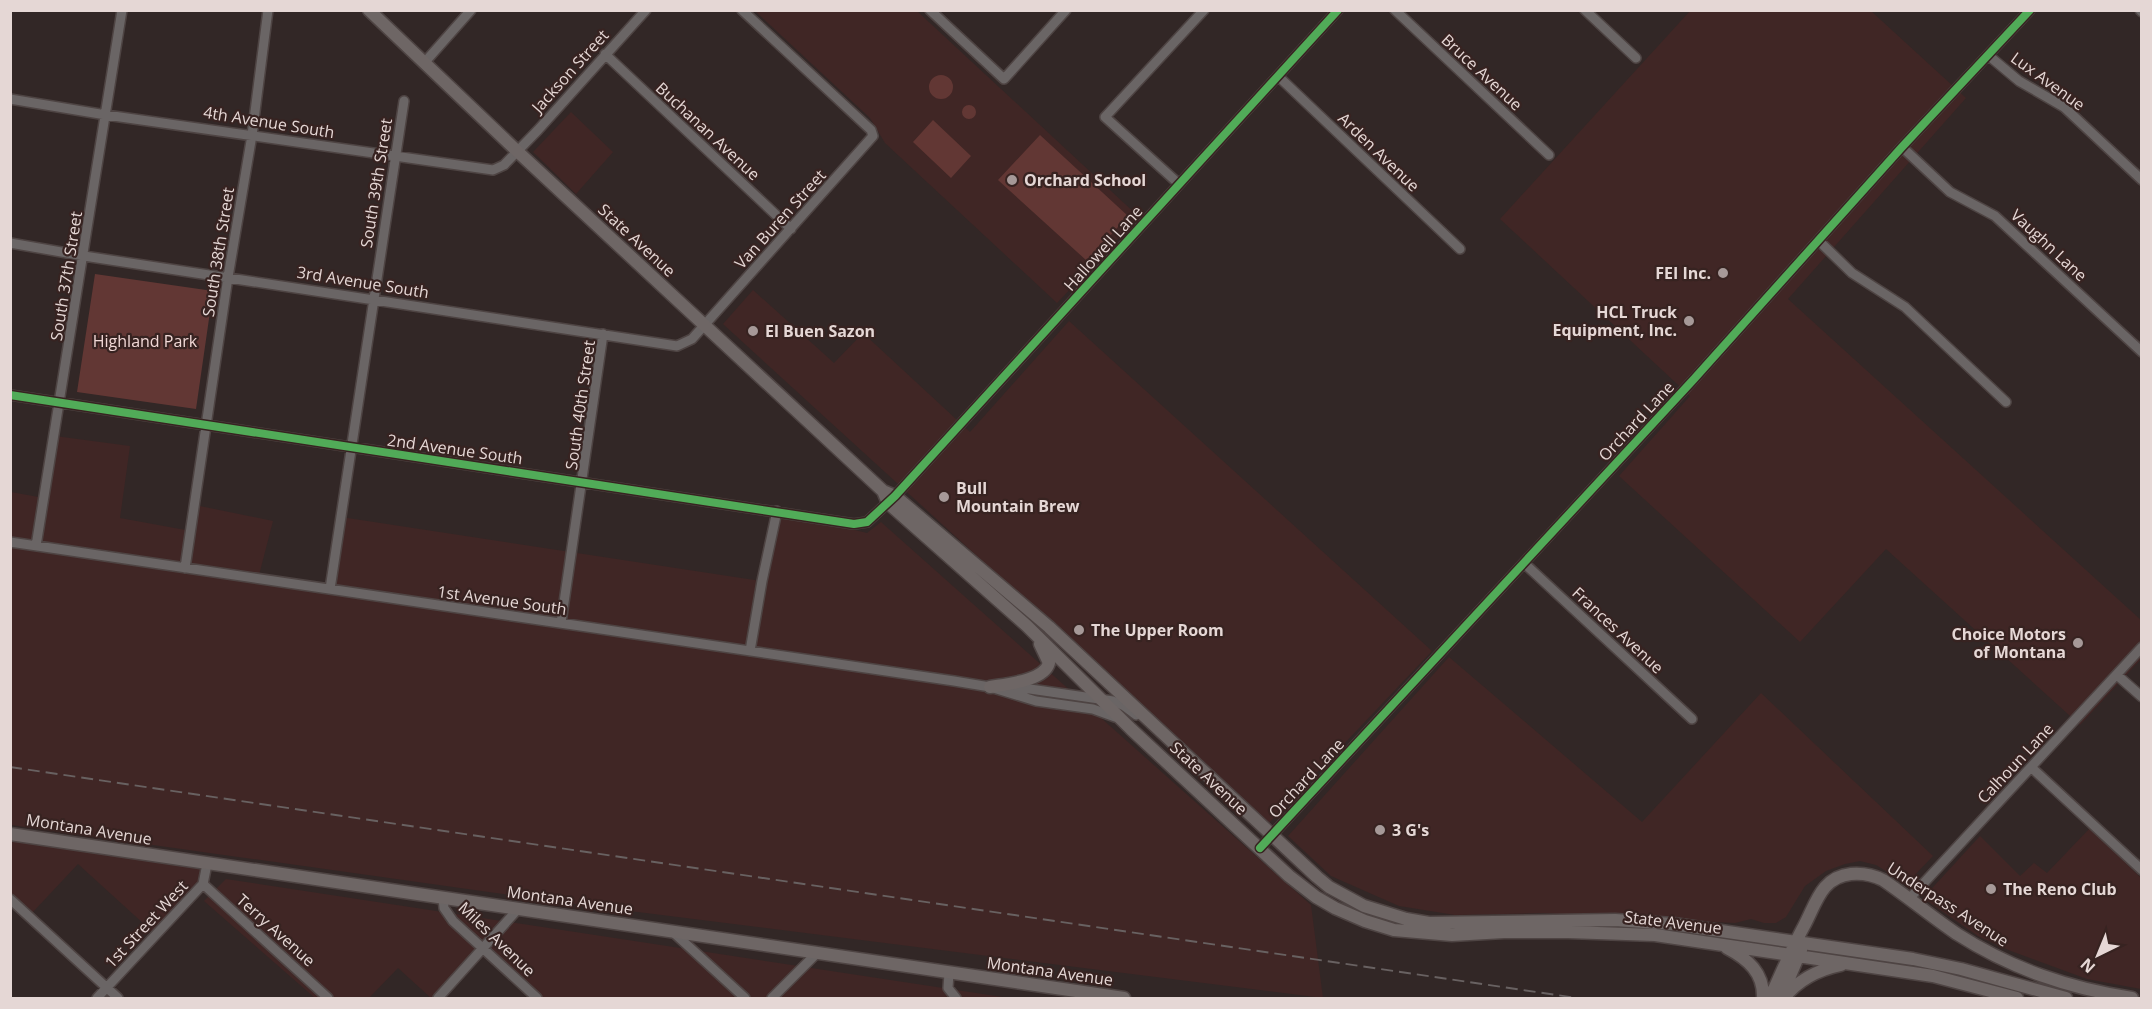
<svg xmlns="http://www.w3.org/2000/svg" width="2152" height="1009" font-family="'Open Sans',sans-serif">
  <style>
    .built { fill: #402625 }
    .green { fill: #623734 }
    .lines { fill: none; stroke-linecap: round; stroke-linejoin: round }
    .minor-casing { stroke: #4e4443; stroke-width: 12 }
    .major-casing { stroke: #4e4443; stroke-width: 15 }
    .minor { stroke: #6a6565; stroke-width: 9 }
    .major { stroke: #6e6665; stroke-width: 12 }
    .rail { stroke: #686161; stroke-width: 2; stroke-dasharray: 12 6; stroke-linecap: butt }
    .cycleway-casing { stroke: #372321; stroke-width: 11 }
    .cycleway { stroke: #51ab58; stroke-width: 8 }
    .poi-dot { fill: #a69998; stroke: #372321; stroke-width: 2 }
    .labels { text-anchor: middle; stroke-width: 4.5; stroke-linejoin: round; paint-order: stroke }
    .street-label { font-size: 16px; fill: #e5d7d5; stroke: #372321 }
    .poi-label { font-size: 16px; font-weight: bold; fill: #e5d7d5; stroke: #372321; text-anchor: start }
    .park-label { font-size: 16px; fill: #f1d8d6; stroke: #372321 }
  </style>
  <rect width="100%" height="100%" fill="#322726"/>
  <!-- built -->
  <path class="built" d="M755 11H917L1139 217 1057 303 885 143 870 118Z
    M1690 11H1871L1966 98 1788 299 2141 620V659L2080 725 1886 549 1800 642 1619 476 1690 396 1500 219Z
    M571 112 613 152 576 194 533 152Z
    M753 290 834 363 863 333 970 432 1069 321 1432 651 1269 823 723 324Z
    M55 436 130 446 120 518 191 531 195 505 273 521 258 579 329 589 341 517 761 581 777 511 867 533 881 522 1311 905 1323 998 574 904 11 825V492L44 498Z
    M1449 657 1642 822 1761 693 1933 856 1909 881 1904 882 1876 865 1860 861 1845 864 1826 871 1805 886 1786 917 1776 923H1764L1751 919 1735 923 1543 913 1455 915 1399 906 1331 876 1288 836Z
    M2090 828 2141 878V989L2087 979 2011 951 1978 936 1923 898 1980 836 2020 876 2034 863 2047 873Z
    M11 834 207 864 203 884 156 935 78 864 32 913 11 895Z
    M226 879 1009 998H537L483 949 438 998H431L398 968 369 998H315L204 901Z"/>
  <!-- green -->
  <path class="green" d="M929 87a12 12 0 1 1 24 0a12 12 0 1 1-24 0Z
    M962 112a7 7 0 1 1 14 0a7 7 0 1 1-14 0Z
    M933 120 971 156 951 178 913 142Z
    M1040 135 1128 216 1087 261 998 180Z
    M95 274 213 291 196 409 77 392Z"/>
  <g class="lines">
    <defs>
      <path id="minor" d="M930 10 1004 79 1066 10
        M1395 10 1549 155
        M1585 10 1636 58
        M2140 10 2142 12
        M605 54 791 229
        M1988 55 2019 81 2064 107 2142 180
        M425 62 471 10
        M1278 76 1460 249
        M10 99 106 115 493 170 504 165 538 130 646 10
        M1902 147 1950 192 1995 216 2142 352
        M1179 184 1105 117 1204 10
        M1819 241 1852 273 1905 307 2006 402
        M10 243 84 256 677 346 692 339 873 136 871 130 742 10
        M10 395 854 524 867 522 895 496 1338 10
        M10 542 954 681 990 687 1036 701 1093 709 1115 717
        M36 546 122 10
        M1524 563 1692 719
        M185 568 228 277 252 135 268 10
        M330 589 404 101
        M561 623 603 334
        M750 651 762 581 777 511
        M2117 675 2142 697
        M1007 688 1030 689 1113 701 1124 706 1136 715
        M2032 768 2142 870
        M1260 848 1694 379 1902 147 2030 10
        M203 884 328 998
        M443 898 444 908 453 921 537 998
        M10 899 118 998
        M1909 899 2142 647
        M673 932 745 998
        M949 973 948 988 956 998
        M97 998 203 884 207 864
        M438 998 518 909
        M772 998 817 953"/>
      <path id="major" d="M369 10 517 151 883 491 895 496 1049 627 1317 877 1329 887 1364 906 1406 919 1429 923 1615 920 1673 924 1913 959 1961 969 2066 998
        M883 491 888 503 1027 626 1131 729 1289 876 1316 897 1335 908 1365 921 1394 930 1452 935 1504 932H1568L1655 935 1933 976 2017 998
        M990 687C1007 684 1044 681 1049 663L1040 644
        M10 834 1124 998
        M1727 948C1748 959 1764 973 1763 998
        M1782 995 1801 950
        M1770 998C1781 974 1791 950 1804 926 1816 904 1821 877 1851 874 1862 873 1873 875 1883 880 1908 897 1932 917 1957 934 2012 969 2068 988 2132 998
        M1784 998C1798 980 1817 970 1841 965"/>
    </defs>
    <!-- minor casing -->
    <use href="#minor" class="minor-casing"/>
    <!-- major casing -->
    <use href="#major" class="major-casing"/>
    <!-- minor -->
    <use href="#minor" class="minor"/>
    <!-- major -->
    <use href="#major" class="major"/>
    <!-- rail -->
    <path class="rail" d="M10 767 1577 998"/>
    <defs>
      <path id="cycleway" d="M10 395 854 524 867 522 895 496 1338 10
        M1260 848 1694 379 1902 147 2030 10"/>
    </defs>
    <!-- cycleway casing -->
    <use href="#cycleway" class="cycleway-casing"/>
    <!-- cycleway -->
    <use href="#cycleway" class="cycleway"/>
  </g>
  <!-- markers -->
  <g class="poi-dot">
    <circle cx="1012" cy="180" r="6"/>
    <circle cx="1723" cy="273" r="6"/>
    <circle cx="1689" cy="321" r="6"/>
    <circle cx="753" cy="331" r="6"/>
    <circle cx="944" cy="497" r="6"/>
    <circle cx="1079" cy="630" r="6"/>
    <circle cx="2078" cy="643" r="6"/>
    <circle cx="1380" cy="830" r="6"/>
    <circle cx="1991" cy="889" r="6"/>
  </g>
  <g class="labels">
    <!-- street labels -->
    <g class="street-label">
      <text transform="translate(570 71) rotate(-48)" y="6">Jackson Street</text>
      <text transform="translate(1482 72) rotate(43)" y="6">Bruce Avenue</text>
      <text transform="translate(2048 81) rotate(36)" y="6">Lux Avenue</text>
      <text transform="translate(269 122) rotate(9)" y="6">4th Avenue South</text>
      <text transform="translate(708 131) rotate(43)" y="6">Buchanan Avenue</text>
      <text transform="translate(1379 152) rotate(44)" y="6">Arden Avenue</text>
      <text transform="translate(376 183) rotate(-81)" y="6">South 39th Street</text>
      <text transform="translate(780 219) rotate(-48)" y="6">Van Buren Street</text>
      <text transform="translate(637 240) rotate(43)" y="6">State Avenue</text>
      <text transform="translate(2049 245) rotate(43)" y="6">Vaughn Lane</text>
      <text transform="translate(1103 248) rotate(-48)" y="6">Hallowell Lane</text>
      <text transform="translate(218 252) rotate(-81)" y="6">South 38th Street</text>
      <text transform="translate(66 276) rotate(-81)" y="6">South 37th Street</text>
      <text transform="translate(363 282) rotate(9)" y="6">3rd Avenue South</text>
      <text transform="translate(580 405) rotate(-82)" y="6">South 40th Street</text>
      <text transform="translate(1636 421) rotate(-47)" y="6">Orchard Lane</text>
      <text transform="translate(455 449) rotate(8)" y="6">2nd Avenue South</text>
      <text transform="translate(502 600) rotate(8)" y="6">1st Avenue South</text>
      <text transform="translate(1618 630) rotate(43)" y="6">Frances Avenue</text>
      <text transform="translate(2015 763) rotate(-47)" y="6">Calhoun Lane</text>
      <text transform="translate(1209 778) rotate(43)" y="6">State Avenue</text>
      <text transform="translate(1306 778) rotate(-47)" y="6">Orchard Lane</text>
      <text transform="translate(89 829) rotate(9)" y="6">Montana Avenue</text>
      <text transform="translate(570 900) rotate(8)" y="6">Montana Avenue</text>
      <text transform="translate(1948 904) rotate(33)" y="6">Underpass Avenue</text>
      <text transform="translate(1673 922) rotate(7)" y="6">State Avenue</text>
      <text transform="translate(146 924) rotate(-47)" y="6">1st Street West</text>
      <text transform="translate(276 930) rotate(42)" y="6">Terry Avenue</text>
      <text transform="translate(497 939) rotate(44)" y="6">Miles Avenue</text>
      <text transform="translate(1050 971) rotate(8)" y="6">Montana Avenue</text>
    </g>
    <!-- poi labels -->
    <g class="poi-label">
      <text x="1024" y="186">Orchard School</text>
      <text x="1711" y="279" text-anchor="end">FEI Inc.</text>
      <text x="1677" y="318" text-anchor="end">HCL Truck<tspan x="1677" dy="18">Equipment, Inc.</tspan></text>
      <text x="765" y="337">El Buen Sazon</text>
      <text x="956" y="494">Bull<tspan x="956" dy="18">Mountain Brew</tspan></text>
      <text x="1091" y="636">The Upper Room</text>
      <text x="2066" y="640" text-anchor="end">Choice Motors<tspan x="2066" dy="18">of Montana</tspan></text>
      <text x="1392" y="836">3 G's</text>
      <text x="2003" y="895">The Reno Club</text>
    </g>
    <!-- park labels -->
    <g class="park-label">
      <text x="145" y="347">Highland Park</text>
    </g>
  </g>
  <!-- border -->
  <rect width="2152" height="1009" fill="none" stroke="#e5d7d5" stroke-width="24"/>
  <!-- north arrow -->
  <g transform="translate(2098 955) rotate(223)" stroke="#372321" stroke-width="4.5" paint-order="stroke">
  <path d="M0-4.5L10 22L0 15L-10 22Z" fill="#e5d7d5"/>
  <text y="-9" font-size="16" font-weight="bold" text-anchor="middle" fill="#e5d7d5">N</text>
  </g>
</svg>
